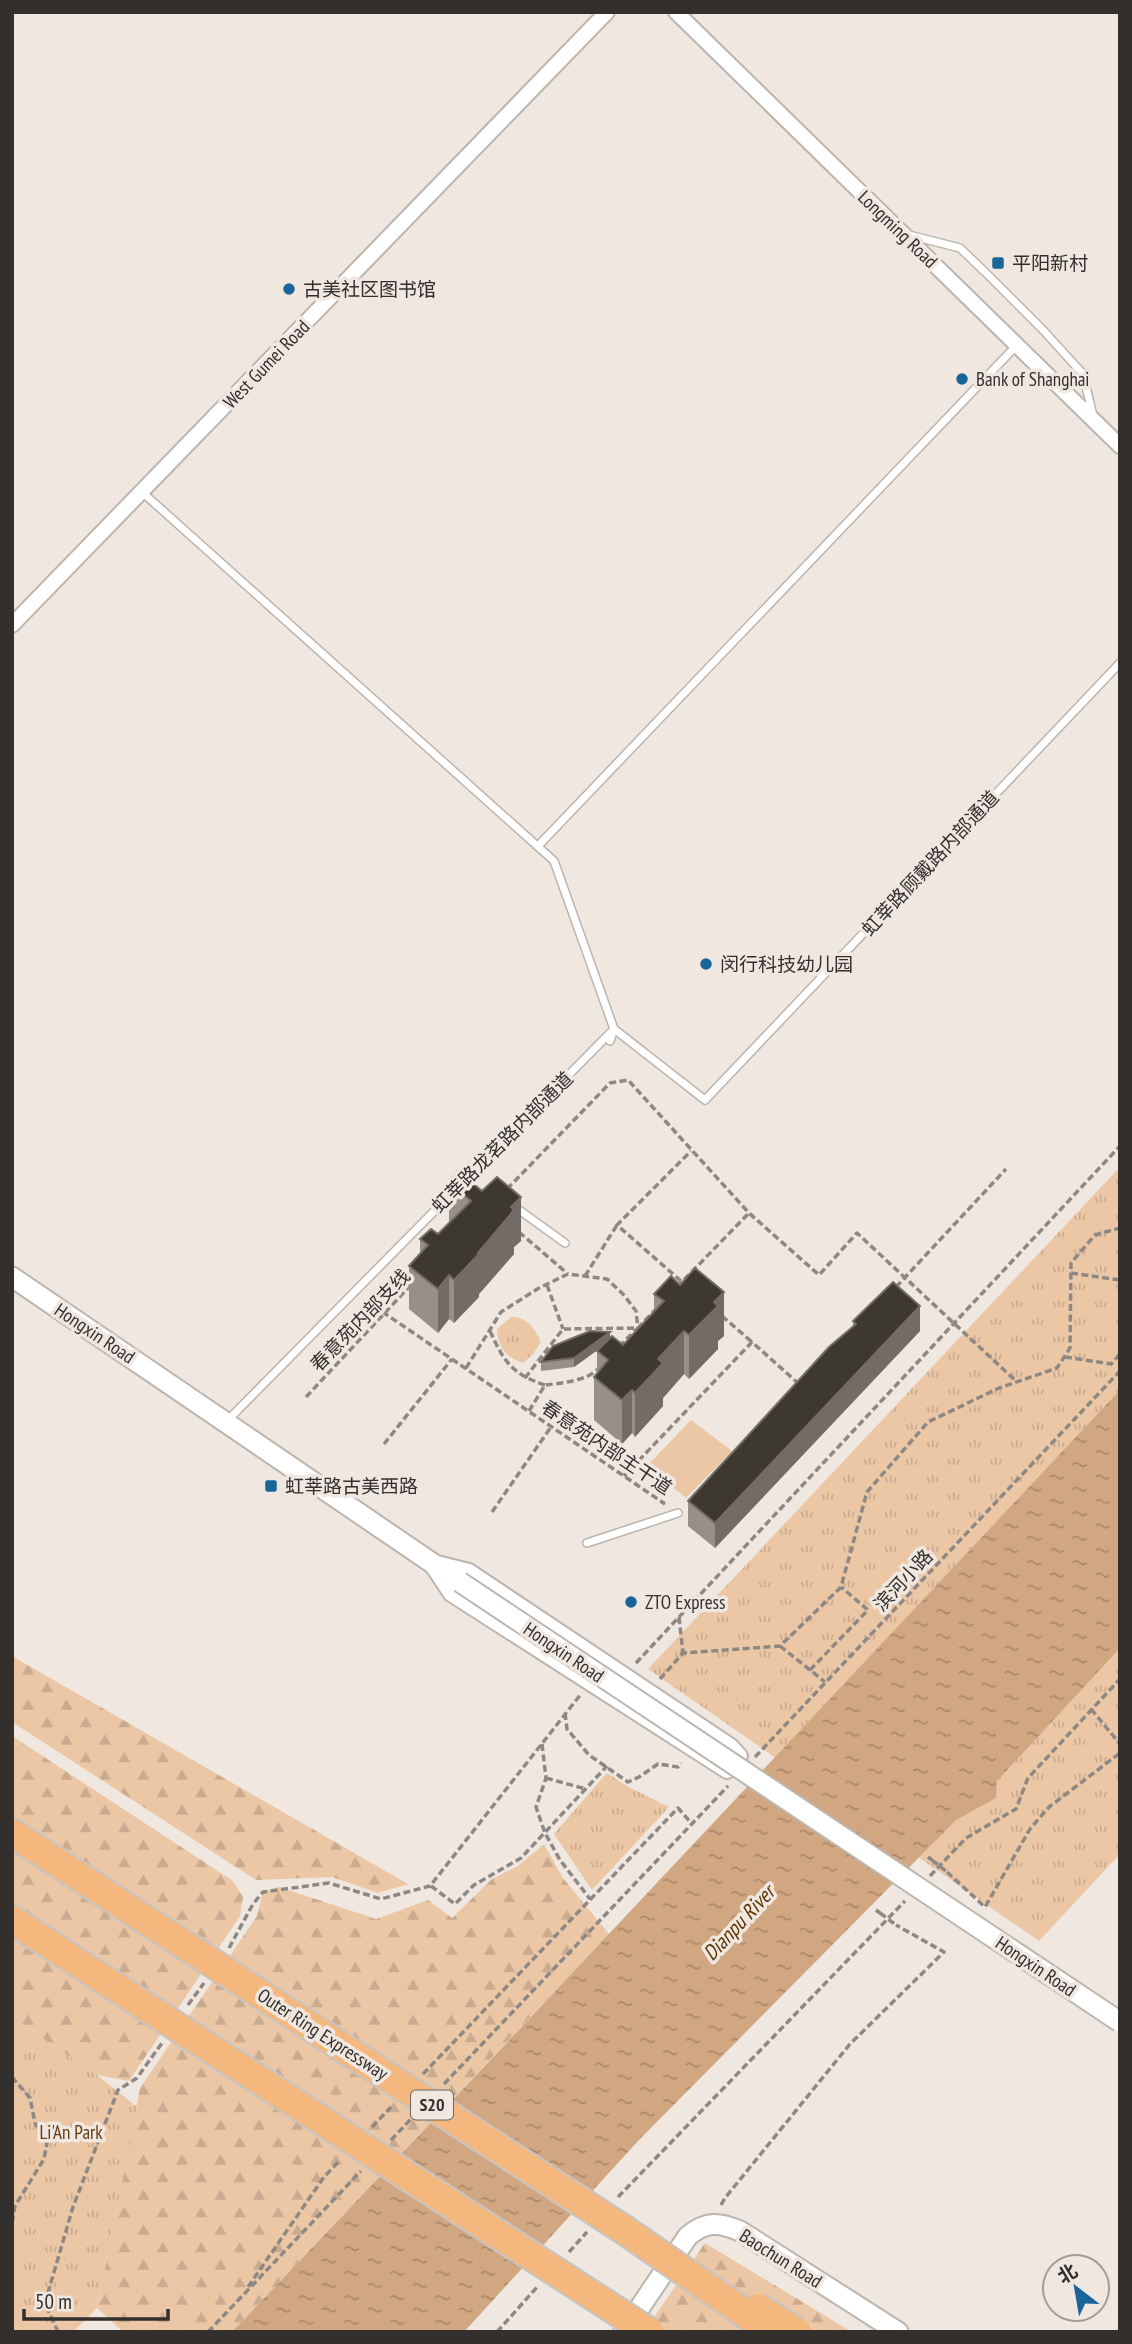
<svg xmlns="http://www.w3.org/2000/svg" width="1132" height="2344" font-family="'PT Sans Narrow','Noto Sans SC',sans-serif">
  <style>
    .green { fill: #ecc7a6 }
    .forest { fill: url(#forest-firs) }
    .park { fill: url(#park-tufts) }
    .water { fill: url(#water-ripples) }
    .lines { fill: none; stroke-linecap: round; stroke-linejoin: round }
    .service-casing { stroke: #bcb5ae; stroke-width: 10 }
    .minor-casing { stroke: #bcb5ae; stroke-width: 18 }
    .tertiary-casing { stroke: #bcb5ae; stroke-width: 23 }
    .motorway-casing { stroke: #c6c5c4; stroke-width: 32 }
    .path { stroke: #8e8884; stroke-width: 3.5; stroke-dasharray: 7 3.5; stroke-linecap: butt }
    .service { stroke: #fff; stroke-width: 7 }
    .minor { stroke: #fff; stroke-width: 14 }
    .tertiary { stroke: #fff; stroke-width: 19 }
    .motorway { stroke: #f4b87f; stroke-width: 28 }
    .tertiary-bridge-casing { stroke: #bcb5ae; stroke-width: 23; stroke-linecap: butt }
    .motorway-bridge-casing { stroke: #c6c5c4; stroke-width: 32; stroke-linecap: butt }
    .path-bridge { stroke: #8e8884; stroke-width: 3.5; stroke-dasharray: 7 3.5; stroke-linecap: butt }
    .tertiary-bridge { stroke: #fff; stroke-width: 19 }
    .motorway-bridge { stroke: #f4b87f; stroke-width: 28 }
    .wall { fill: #969089 }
    .shaded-wall { fill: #736c66 }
    .building { fill: #3e3832; stroke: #736c66; stroke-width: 2 }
    .poi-dot { fill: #196598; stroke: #efe7e0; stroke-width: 2.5 }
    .labels { text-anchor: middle; stroke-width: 7; stroke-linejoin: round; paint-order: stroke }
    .shield { fill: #efe7e0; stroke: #6b6663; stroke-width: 2 }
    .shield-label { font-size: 18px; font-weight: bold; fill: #322f2d }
    .street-label { font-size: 19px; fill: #322f2d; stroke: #efe7e0 }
    .poi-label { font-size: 19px; fill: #322f2d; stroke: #efe7e0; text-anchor: start }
    .park-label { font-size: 19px; fill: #643b0d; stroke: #efe7e0 }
    .water-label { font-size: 21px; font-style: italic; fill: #5c3402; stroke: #efe7e0 }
  </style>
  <defs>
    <pattern id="forest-firs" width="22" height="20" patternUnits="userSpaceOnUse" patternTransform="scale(1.75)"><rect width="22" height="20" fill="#ecc7a6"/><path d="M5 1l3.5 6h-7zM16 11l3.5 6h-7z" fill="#cbab8f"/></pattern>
    <pattern id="park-tufts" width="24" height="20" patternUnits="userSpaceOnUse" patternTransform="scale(1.75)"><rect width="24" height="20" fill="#ecc7a6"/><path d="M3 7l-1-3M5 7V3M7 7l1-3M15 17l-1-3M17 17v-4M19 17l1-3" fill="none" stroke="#cbab8f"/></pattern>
    <pattern id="water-ripples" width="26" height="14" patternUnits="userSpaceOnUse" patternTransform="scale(1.75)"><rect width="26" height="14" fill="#d1a781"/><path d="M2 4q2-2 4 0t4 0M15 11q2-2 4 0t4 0" fill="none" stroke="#aa886a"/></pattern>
  </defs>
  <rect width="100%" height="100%" fill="#efe7e0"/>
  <!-- green -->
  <path class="green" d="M691 1420 732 1451 686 1498 647 1466Z"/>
  <!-- forest -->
  <path class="forest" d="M12 1656 408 1884 378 1893 332 1877 256 1880 12 1722Z
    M12 1736 233 1881 243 1897 240 1916 129 2081 97 2075 12 2018Z
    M544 1844 563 1878 609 1934 232 2332H123L97 2308 140 2088 257 1916 263 1892 279 1887 376 1919 428 1900 452 1918 492 1879 518 1866Z
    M705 2243 852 2332H644Z"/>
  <!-- park -->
  <path class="park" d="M1120 1167V1854L1039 1941 648 1669Z
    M511 1317C527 1317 535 1328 541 1342L533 1354 523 1363C505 1357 498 1347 497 1329Z
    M607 1773 627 1786 669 1807 592 1890 554 1834Z
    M12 2018 97 2075 137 2107 97 2308 73 2332H12Z"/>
  <!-- water -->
  <path class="water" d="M1120 1390V1648L997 1781 996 1798 956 1820 638 2141 464 2332H232L497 2053Z"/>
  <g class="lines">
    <defs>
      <path id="service" d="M909 235 960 248 986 273 1043 330 1083 374 1093 416
        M142 492 554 861 614 1029 226 1422
        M538 846 1017 345
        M610 1041 614 1029 705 1100 1120 663
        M515 1207 565 1243
        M587 1543 678 1513"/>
      <path id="minor" d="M676 12 1120 446
        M12 625 607 12
        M429 1561 469 1571 731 1746 740 1756 727 1771 451 1594Z"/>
      <path id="tertiary" d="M12 1277 460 1582
        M624 2331 688 2236C706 2221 719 2222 740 2231L898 2332"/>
      <path id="motorway" d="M12 1833 89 1883
        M12 1920 49 1944"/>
    </defs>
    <!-- service casing -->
    <use href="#service" class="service-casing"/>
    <!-- minor casing -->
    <use href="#minor" class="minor-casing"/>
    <!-- tertiary casing -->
    <use href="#tertiary" class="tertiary-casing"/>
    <!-- motorway casing -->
    <use href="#motorway" class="motorway-casing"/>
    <!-- path -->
    <path class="path" d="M507 1189 610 1083 628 1080 749 1213 819 1275 857 1233 1017 1382
      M519 1232 568 1274
      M1071 1273 1120 1280
      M585 1276 617 1225
      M681 1281 617 1225 691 1151
      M547 1285 563 1329
      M677 1287 749 1213
      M896 1287 1006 1169
      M365 1300 665 1504
      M722 1316 752 1342
      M490 1331C504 1362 512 1374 545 1385
      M1065 1357 1111 1364 1120 1354
      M466 1368 501 1312 539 1288 568 1274 607 1279 623 1294 636 1311 638 1328 618 1347
      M525 1378 563 1329 638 1328 657 1308
      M306 1397 410 1286
      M529 1411 545 1385C562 1383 587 1381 599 1368
      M384 1444 452 1359
      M624 1476 752 1342 800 1385
      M492 1512 551 1427
      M679 1617 683 1653
      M780 1646 825 1682
      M636 1663 1120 1146
      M810 1670 868 1610 841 1587
      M660 1679 683 1653 780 1646 841 1587 867 1492 928 1422 999 1388 1057 1368 1070 1348 1071 1263 1095 1235 1120 1228
      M1091 1709 1120 1744
      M565 1713 567 1729 589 1755 628 1782 639 1777 658 1764 678 1767 681 1763
      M542 1744 546 1778 536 1807 545 1833 560 1860 590 1899
      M755 1757 1120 1371
      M546 1778 586 1789
      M928 1857 932 1860
      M947 1872 985 1907 1030 1829 1049 1807 1120 1753
      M930 1876 966 1838 1016 1809 1028 1778 1120 1679
      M431 1886 455 1904 474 1885 521 1858 607 1766
      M876 1910 880 1913
      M229 1948 253 1904 263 1892 329 1883 381 1899 430 1886 581 1694
      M188 2005 204 1983
      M423 2074 678 1808 692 1824
      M12 2077 30 2098 35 2123 47 2143 44 2159 15 2206 12 2223
      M444 2084 728 1786
      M372 2127 391 2107
      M391 2140 412 2118
      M618 2197 905 1901
      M721 2205 725 2198 850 2044 944 1952 896 1925
      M569 2252 587 2232
      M248 2287 324 2177 340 2160
      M58 2332 45 2303 73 2207 118 2090 137 2078 162 2043
      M208 2332 361 2171
      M497 2332 538 2286"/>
    <!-- service -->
    <use href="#service" class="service"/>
    <!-- minor -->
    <use href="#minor" class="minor"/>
    <!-- tertiary -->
    <use href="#tertiary" class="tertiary"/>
    <!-- motorway -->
    <use href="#motorway" class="motorway"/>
    <defs>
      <path id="tertiary-bridge" d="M460 1582 1120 2022"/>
      <path id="motorway-bridge" d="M89 1883 623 2229 772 2332
        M49 1944 649 2332
        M758 2308 797 2332"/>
    </defs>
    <!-- tertiary-bridge casing -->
    <use href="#tertiary-bridge" class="tertiary-bridge-casing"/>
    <!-- motorway-bridge casing -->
    <use href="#motorway-bridge" class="motorway-bridge-casing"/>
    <!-- path-bridge -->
    <path class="path-bridge" d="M932 1860 947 1872
      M880 1913 896 1925"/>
    <!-- tertiary-bridge -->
    <use href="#tertiary-bridge" class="tertiary-bridge"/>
    <!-- motorway-bridge -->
    <use href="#motorway-bridge" class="motorway-bridge"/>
  </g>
  <!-- wall -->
  <path class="wall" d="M449 1182 521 1241 514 1247V1254L479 1294V1297L454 1323 449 1319 438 1333 409 1309V1266L420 1254V1239L438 1234 449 1223Z
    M654 1294 724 1336 718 1341V1349L689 1379 684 1374 663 1398V1406L635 1437 632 1433 622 1444 594 1420V1377L597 1373V1351L600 1348 574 1367 541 1371V1362L610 1338 623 1345 654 1312Z
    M853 1321 920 1331 715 1548 688 1526V1501L853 1327Z"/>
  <!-- shaded-wall -->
  <path class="shaded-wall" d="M521 1197V1241L514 1247V1254L479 1294V1297L454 1323V1280L478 1253 511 1207Z
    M449 1275V1319L438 1333V1289Z
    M724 1292V1336L718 1341V1349L689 1379V1335L714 1302Z
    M920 1306V1331L715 1548V1523Z
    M684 1331V1374L663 1398V1406L635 1437V1393L658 1359Z
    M610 1332V1341L574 1367V1358Z
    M632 1390V1433L622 1444V1400Z"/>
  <!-- building -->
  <path class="building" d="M458 1171 482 1191 497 1177 521 1197 511 1207 514 1210 478 1253 479 1254 454 1280 449 1275 438 1289 409 1266 428 1245 420 1239 431 1229 438 1234 471 1201 449 1182Z
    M695 1268 724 1292 714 1302 718 1306 689 1335 684 1331 658 1359 663 1363 635 1393 632 1390 622 1400 594 1377 608 1360 597 1351 612 1336 623 1345 664 1301 654 1294 671 1276 680 1285Z
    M893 1282 920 1306 715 1523 688 1501 829 1347 856 1324 853 1321Z
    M590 1331 610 1332 574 1358 541 1362 553 1346Z"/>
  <!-- markers -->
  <g class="poi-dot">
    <rect x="991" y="256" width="14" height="14" rx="3.5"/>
    <circle cx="289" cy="289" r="7"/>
    <circle cx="962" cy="379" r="7"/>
    <circle cx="706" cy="964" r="7"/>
    <rect x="264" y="1479" width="14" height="14" rx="3.5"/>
    <circle cx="631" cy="1602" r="7"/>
  </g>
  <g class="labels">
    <!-- shield labels -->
    <rect class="shield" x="411" y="2090.5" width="42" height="29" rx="5"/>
    <g class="shield-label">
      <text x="432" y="2111">S20</text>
    </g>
    <!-- street labels -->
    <g class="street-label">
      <text transform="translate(898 229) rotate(44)" y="7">Longming Road</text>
      <text transform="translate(266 364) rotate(-46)" y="7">West Gumei Road</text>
      <text transform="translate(930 863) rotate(-47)" y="7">虹莘路顾戴路内部通道</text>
      <text transform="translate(502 1142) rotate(-45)" y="7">虹莘路龙茗路内部通道</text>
      <text transform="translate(360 1320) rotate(-46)" y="7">春意苑内部支线</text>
      <text transform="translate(95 1333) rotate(34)" y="7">Hongxin Road</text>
      <text transform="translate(607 1447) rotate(34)" y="7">春意苑内部主干道</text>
      <text transform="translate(903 1580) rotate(-47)" y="7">滨河小路</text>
      <text transform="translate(564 1652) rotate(34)" y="7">Hongxin Road</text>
      <text transform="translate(1036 1966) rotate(34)" y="7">Hongxin Road</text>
      <text transform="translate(323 2034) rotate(33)" y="7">Outer Ring Expressway</text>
      <text transform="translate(781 2258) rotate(32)" y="7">Baochun Road</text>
    </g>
    <!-- poi labels -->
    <g class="poi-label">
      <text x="1012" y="270">平阳新村</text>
      <text x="303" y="296">古美社区图书馆</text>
      <text x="976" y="386">Bank of Shanghai</text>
      <text x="720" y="971">闵行科技幼儿园</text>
      <text x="285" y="1493">虹莘路古美西路</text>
      <text x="645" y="1609">ZTO Express</text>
    </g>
    <!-- park labels -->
    <g class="park-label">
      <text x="71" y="2139">Li'An Park</text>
    </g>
    <!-- water labels -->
    <g class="water-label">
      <text transform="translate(739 1923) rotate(-47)" y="7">Dianpu River</text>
    </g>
  </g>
  <!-- border -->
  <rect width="1132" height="2344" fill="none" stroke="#322f2d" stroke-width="28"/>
  <!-- north arrow -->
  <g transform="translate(1076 2288) rotate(329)"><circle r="33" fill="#efe7e0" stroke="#a39d98" stroke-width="2"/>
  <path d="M0-5L12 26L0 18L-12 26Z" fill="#196598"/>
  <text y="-10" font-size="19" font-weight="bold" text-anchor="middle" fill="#322f2d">北</text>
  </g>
  <!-- scale -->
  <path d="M24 2309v10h144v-10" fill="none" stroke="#322f2d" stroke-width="3.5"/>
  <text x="35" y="2309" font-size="21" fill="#322f2d" stroke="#efe7e0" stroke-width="5" paint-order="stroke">50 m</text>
</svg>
